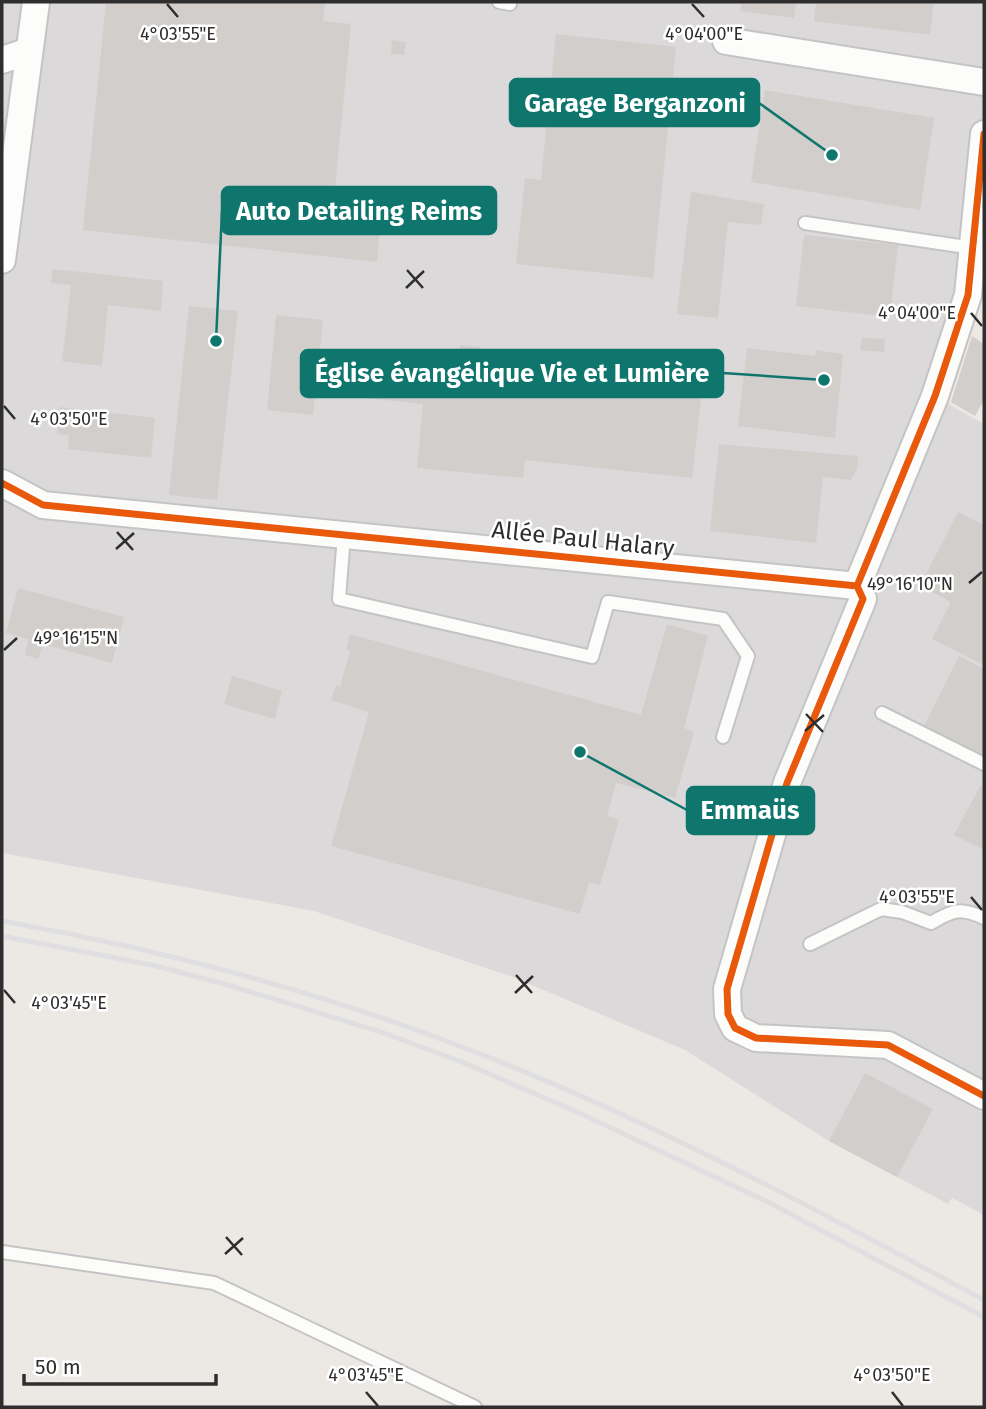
<svg xmlns="http://www.w3.org/2000/svg" width="986" height="1409" font-family="'Fira Sans',sans-serif">
  <style>
    .industrial { fill: #dcd9db }
    .building { fill: #d1cecb }
    .lines { fill: none; stroke-linecap: round; stroke-linejoin: round }
    .service-casing { stroke: #c5c4c5; stroke-width: 16 }
    .minor-casing { stroke: #c5c4c5; stroke-width: 30 }
    .service { stroke: #fcfcfb; stroke-width: 12 }
    .minor { stroke: #fcfcfb; stroke-width: 26 }
    .rail { stroke: #dfdfe1; stroke-width: 5 }
    .cycleway-casing { stroke: #fff; stroke-width: 11 }
    .cycleway { stroke: #e8590c; stroke-width: 7 }
    .ticks { fill: none; stroke: #2e2e2e; stroke-width: 2.5 }
    .labels { text-anchor: middle; stroke-width: 5; stroke-linejoin: round; paint-order: stroke }
    .street-label { font-size: 24px; fill: #2e2e2e; stroke: #fff }
    .ticks-label { font-size: 18px; text-anchor: middle; fill: #2e2e2e; stroke: #fff; stroke-width: 5; stroke-linejoin: round; paint-order: stroke }
    .leader { fill: none; stroke: #0f766e; stroke-width: 2.5 }
    .callout-dot { fill: #0f766e; stroke: #fff; stroke-width: 2.5 }
    .callout { fill: #0f766e; stroke: #0f766e; stroke-width: 2.5 }
    .callout-label { font-size: 26px; text-anchor: middle; font-weight: bold; fill: #fff }
  </style>
  <rect width="100%" height="100%" fill="#ece8e4"/>
  <!-- industrial -->
  <path class="industrial" d="M2 2H984V243L945 396 950 405 984 424V1215L952 1198 948 1204 829 1141 685 1050 513 977 314 911 2 853Z"/>
  <!-- building -->
  <path class="building" d="M106 2H325L323 21 351 24 334 198 382 203 377 262 83 230Z
    M742 2H796L794 18 740 11Z
    M816 2H934L930 35 814 21Z
    M556 34 676 47 653 278 516 264 525 178 541 180Z
    M392 40 406 42 404 55 391 54Z
    M765 90 934 118 920 210 751 182Z
    M691 192 764 204 761 225 728 222 718 318 677 314Z
    M804 235 898 245 890 317 796 306Z
    M53 269 163 281 161 311 108 305 102 366 62 361 71 285 51 283Z
    M189 306 238 311 217 500 169 495Z
    M276 315 323 320 313 415 267 410Z
    M972 336 984 344V400L975 416 951 402Z
    M862 338 885 339 884 352 860 350Z
    M460 345 480 347 479 361 565 369V366L703 382 692 478 525 460 523 478 417 468 423 404 355 397 360 349 459 359Z
    M747 348 815 356 816 350 843 354 835 438 738 426Z
    M60 407 155 418 151 458 68 449 69 435 57 434Z
    M719 444 858 456 857 469 851 480 823 477 816 543 710 531Z
    M958 512 984 525V665L932 639 951 602 920 586Z
    M18 588 124 617 112 663 43 644 38 659 25 655 28 639 6 633Z
    M667 624 708 636 684 728 694 732 675 798 616 783 607 816 619 820 600 885 589 882 580 914 331 846 369 712 331 700 336 685 340 687 350 650 346 649 350 634 641 715Z
    M959 656 984 669V758L923 728Z
    M232 676 282 691 275 719 224 704Z
    M980 786 984 788V850L954 835Z
    M865 1073 933 1109 897 1177 829 1141Z"/>
  <g class="lines">
    <defs>
      <path id="service" d="M499 2 510 4
        M805 223 973 248
        M344 535 339 599 592 657 608 602 723 619 748 656 723 737
        M882 713 984 764
        M810 944 881 909 902 912 931 923C953 910 960 907 984 918
        M2 1252 214 1283 475 1407"/>
      <path id="minor" d="M726 41 984 82
        M2 60 29 51
        M2 260 36 2
        M2 483 43 505 857 586
        M857 586 863 599 787 783 727 989 728 1014 735 1028 756 1038 888 1045 984 1096
        M857 586 935 396 968 295 984 134"/>
    </defs>
    <!-- service casing -->
    <use href="#service" class="service-casing"/>
    <!-- minor casing -->
    <use href="#minor" class="minor-casing"/>
    <!-- service -->
    <use href="#service" class="service"/>
    <!-- minor -->
    <use href="#minor" class="minor"/>
    <!-- rail -->
    <path class="rail" d="M2 921C165 950 328 994 483 1055 656 1123 821 1212 984 1300
      M2 936 152 965 225 984 381 1032 462 1062 575 1111 768 1202 984 1317"/>
    <defs>
      <path id="cycleway" d="M2 483 43 505 857 586
        M857 586 863 599 787 783 727 989 728 1014 735 1028 756 1038 888 1045 984 1096
        M857 586 935 396 968 295 984 134"/>
    </defs>
    <!-- cycleway casing -->
    <use href="#cycleway" class="cycleway-casing"/>
    <!-- cycleway -->
    <use href="#cycleway" class="cycleway"/>
  </g>
  <!-- ticks -->
  <path class="ticks" d="M167 4 178 17M692 4 704 17M407 270 423 288M406 288 424 271M971 313 982 326M4 406 15 419M117 532 133 550M116 549 134 533M969 583 982 572M4 650 17 638M806 714 823 732M805 731 824 715M971 897 982 910M516 975 532 993M4 990 15 1003M515 993 533 976M226 1237 242 1255M225 1254 243 1238M366 1392 378 1406M892 1392 903 1406"/>
  <g class="labels">
    <!-- street labels -->
    <g class="street-label">
      <text transform="translate(583 539) rotate(6)" y="8">Allée Paul Halary</text>
    </g>
  </g>
  <g class="ticks-label">
    <text x="178" y="40">4°03'55"E</text>
    <text x="704" y="40">4°04'00"E</text>
    <text x="917" y="319">4°04'00"E</text>
    <text x="69" y="425">4°03'50"E</text>
    <text x="910" y="590">49°16'10"N</text>
    <text x="76" y="644">49°16'15"N</text>
    <text x="917" y="903">4°03'55"E</text>
    <text x="69" y="1009">4°03'45"E</text>
    <text x="366" y="1381">4°03'45"E</text>
    <text x="892" y="1381">4°03'50"E</text>
  </g>
  <!-- callouts -->
  <path class="leader" d="M832 155L759 103M216 341L222 211M824 380L723 373M580 752L687 810"/>
  <g class="callout-dot">
    <circle cx="832" cy="155" r="7"/>
    <circle cx="216" cy="341" r="7"/>
    <circle cx="824" cy="380" r="7"/>
    <circle cx="580" cy="752" r="7"/>
  </g>
  <g class="callout">
    <rect x="510" y="79" width="249" height="47" rx="7"/>
    <rect x="222" y="187" width="274" height="47" rx="7"/>
    <rect x="301" y="350" width="422" height="47" rx="7"/>
    <rect x="687" y="787" width="127" height="47" rx="7"/>
  </g>
  <g class="callout-label">
    <text x="635" y="112">Garage Berganzoni</text>
    <text x="359" y="220">Auto Detailing Reims</text>
    <text x="512" y="382">Église évangélique Vie et Lumière</text>
    <text x="750" y="819">Emmaüs</text>
  </g>
  <!-- border -->
  <rect width="986" height="1409" fill="none" stroke="#2e2e2e" stroke-width="7"/>
  <!-- scale -->
  <path d="M24 1374v10h192v-10" fill="none" stroke="#2e2e2e" stroke-width="3.5"/>
  <text x="35" y="1374" font-size="21" fill="#2e2e2e" stroke="#ffffff" stroke-width="5" paint-order="stroke">50 m</text>
</svg>
